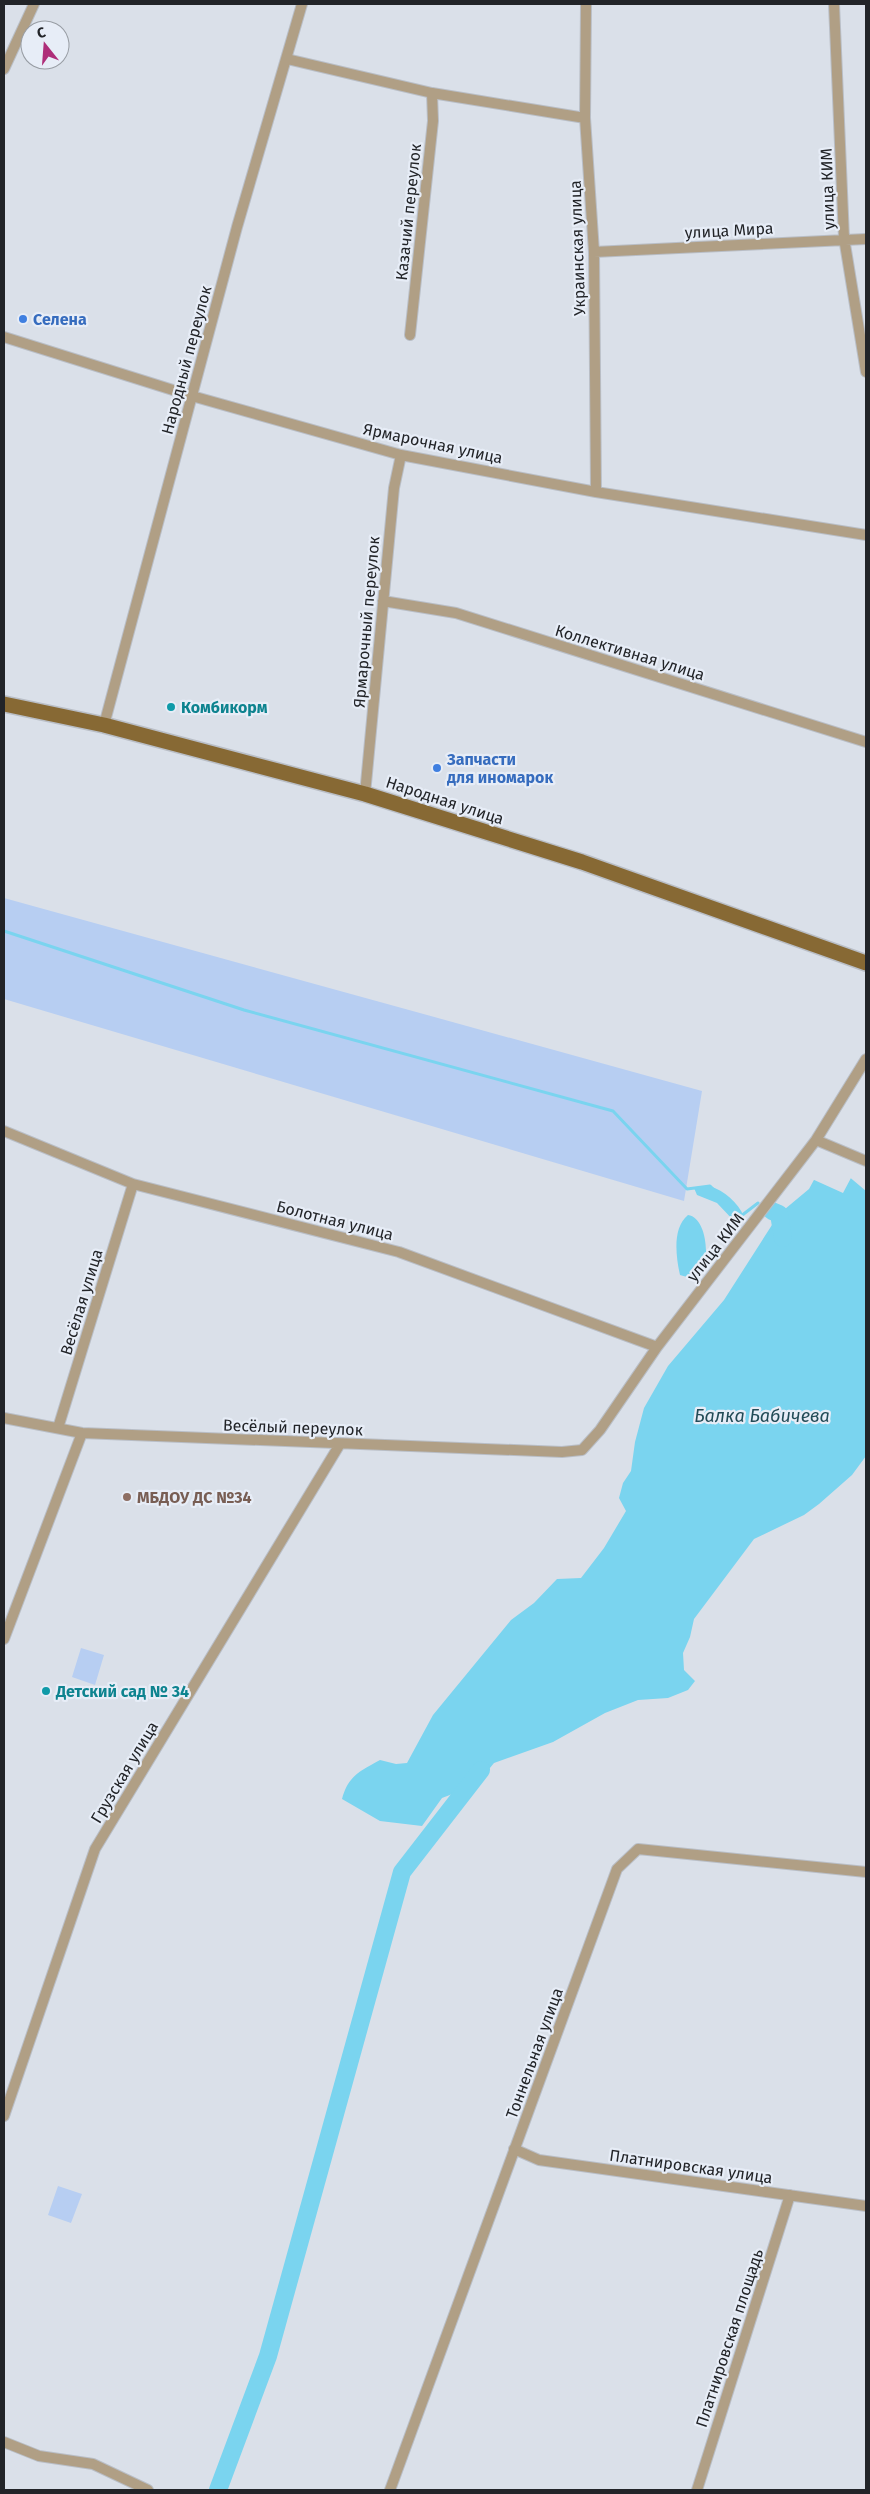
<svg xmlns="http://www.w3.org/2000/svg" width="870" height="2494" font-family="'Fira Sans',sans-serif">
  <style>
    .green { fill: #b7cef2 }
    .water { fill: #7ad4ef }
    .pier { fill: #dae0e9 }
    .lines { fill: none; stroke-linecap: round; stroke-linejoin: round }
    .stream { stroke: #7ad4ef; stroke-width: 3 }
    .river { stroke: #7ad4ef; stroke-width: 18 }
    .street-casing { stroke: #b9bec6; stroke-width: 12 }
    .primary-casing { stroke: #b9bec6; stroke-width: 18 }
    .street { stroke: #b09f85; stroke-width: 10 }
    .primary { stroke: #876934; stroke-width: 15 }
    .shop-dot { fill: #3f7fe0; stroke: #e7edf7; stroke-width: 2 }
    .culture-dot { fill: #0f9aa8; stroke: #e7edf7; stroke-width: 2 }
    .education-dot { fill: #8d6e63; stroke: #e7edf7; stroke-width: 2 }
    .labels { text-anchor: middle; stroke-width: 4.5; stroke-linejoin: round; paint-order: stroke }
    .street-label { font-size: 16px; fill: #222428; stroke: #e7edf7 }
    .shop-label { font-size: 16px; font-weight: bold; fill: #366cbe; stroke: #e7edf7; text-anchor: start }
    .culture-label { font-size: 16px; font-weight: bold; fill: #0d838f; stroke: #e7edf7; text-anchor: start }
    .education-label { font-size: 16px; font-weight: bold; fill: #785e54; stroke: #e7edf7; text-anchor: start }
    .water-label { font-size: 18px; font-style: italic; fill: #224b57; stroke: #e7edf7 }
  </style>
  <rect width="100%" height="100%" fill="#dae0e9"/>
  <!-- green -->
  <path class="green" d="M4 898 702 1091 684 1201 4 999Z
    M81 1648 104 1655 95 1685 72 1677Z
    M58 2186 82 2194 71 2223 48 2215Z"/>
  <!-- water -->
  <path class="water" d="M821 1167 829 1179 847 1175 866 1191V1456L852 1475 819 1504 804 1515 754 1539 694 1619 690 1637 683 1653 684 1670 695 1681 688 1690 668 1698 638 1700 605 1713 553 1742 494 1763 476 1785 442 1798 422 1826 380 1821 342 1799C348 1776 360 1771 380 1760L396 1764 407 1763 433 1715 511 1620 534 1603 557 1579 581 1578 604 1548 626 1511 619 1498 623 1483 631 1471 635 1442 644 1408 668 1366 724 1300 779 1214 809 1189Z
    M710 1186C724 1191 738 1202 744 1217L740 1221 735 1222 717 1203 697 1195 694 1188Z
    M688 1215C707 1217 711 1262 700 1274 695 1279 686 1277 680 1275 676 1257 672 1228 688 1215Z"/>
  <!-- pier -->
  <path class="pier" d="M820 1165 827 1166 831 1176 847 1173 852 1176 843 1193 812 1179Z"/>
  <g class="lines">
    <!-- stream -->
    <path class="stream" d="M4 931 244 1010 613 1111 687 1189 710 1186 713 1189
      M741 1216 758 1203"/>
    <!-- river -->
    <path class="river" d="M772 1211 779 1214 783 1238
      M218 2490 268 2356 402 1872 481 1770"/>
    <defs>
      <path id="street" d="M586 4 585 118 594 252 596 492
        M834 4 844 238 866 372
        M287 59 432 93 585 118
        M4 69 34 4
        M594 252 866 239
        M410 335 433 121 432 93
        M4 337 192 396 401 455 596 492 866 535
        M383 601 456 613 866 742
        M104 725 237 227 302 4
        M365 794 394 488 401 455
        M4 1131 133 1184 399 1252 657 1347
        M816 1140 866 1161
        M4 1418 82 1433 562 1452 582 1450 600 1430 657 1347 816 1140 866 1059
        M58 1428 133 1184
        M4 1639 82 1433
        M4 2116 95 1849 340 1444
        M514 2149 539 2160 866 2206
        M4 2442 39 2456 93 2464 148 2490
        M390 2490 617 1869 638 1849 866 1872
        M697 2490 790 2195"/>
      <path id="primary" d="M4 704 104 725 365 794 582 862 866 963"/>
    </defs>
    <!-- street casing -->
    <use href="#street" class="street-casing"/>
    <!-- primary casing -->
    <use href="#primary" class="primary-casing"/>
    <!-- street -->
    <use href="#street" class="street"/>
    <!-- primary -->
    <use href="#primary" class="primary"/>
  </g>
  <!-- markers -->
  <g class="shop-dot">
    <circle cx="23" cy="319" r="5"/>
    <circle cx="437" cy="768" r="5"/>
  </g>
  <g class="culture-dot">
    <circle cx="171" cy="707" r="5"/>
    <circle cx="46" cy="1691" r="5"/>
  </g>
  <circle class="education-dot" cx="127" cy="1497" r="5"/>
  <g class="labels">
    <!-- street labels -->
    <g class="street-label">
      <text transform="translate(827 189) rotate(-92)" y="6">улица КИМ</text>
      <text transform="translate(408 212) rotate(-84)" y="6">Казачий переулок</text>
      <text transform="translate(729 230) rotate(-3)" y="6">улица Мира</text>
      <text transform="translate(577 248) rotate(-92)" y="6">Украинская улица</text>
      <text transform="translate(186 360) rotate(-75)" y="6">Народный переулок</text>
      <text transform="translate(433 443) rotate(12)" y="6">Ярмарочная улица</text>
      <text transform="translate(366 622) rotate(-85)" y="6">Ярмарочный переулок</text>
      <text transform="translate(630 652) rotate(17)" y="6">Коллективная улица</text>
      <text transform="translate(445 800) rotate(18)" y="6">Народная улица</text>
      <text transform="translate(335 1220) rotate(14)" y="6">Болотная улица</text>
      <text transform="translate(715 1247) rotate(-52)" y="6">улица КИМ</text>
      <text transform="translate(81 1302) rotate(-73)" y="6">Весёлая улица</text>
      <text transform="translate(293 1427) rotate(2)" y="6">Весёлый переулок</text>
      <text transform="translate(124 1772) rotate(-59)" y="6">Грузская улица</text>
      <text transform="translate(534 2053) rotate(-70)" y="6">Тоннельная улица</text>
      <text transform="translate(691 2166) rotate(8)" y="6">Платнировская улица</text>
      <text transform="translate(729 2338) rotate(-72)" y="6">Платнировская площадь</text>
    </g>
    <!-- shop labels -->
    <g class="shop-label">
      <text x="33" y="325">Селена</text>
      <text x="447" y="765">Запчасти<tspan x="447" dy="18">для иномарок</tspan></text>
    </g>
    <!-- culture labels -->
    <g class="culture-label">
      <text x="181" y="713">Комбикорм</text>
      <text x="56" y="1697">Детский сад № 34</text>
    </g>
    <!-- education labels -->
    <g class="education-label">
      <text x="137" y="1503">МБДОУ ДС №34</text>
    </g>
    <!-- water labels -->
    <g class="water-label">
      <text x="762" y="1422">Балка Бабичева</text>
    </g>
  </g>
  <!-- border -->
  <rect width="870" height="2494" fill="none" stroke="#222428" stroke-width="10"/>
  <!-- north arrow -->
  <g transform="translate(45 45) rotate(343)"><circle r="24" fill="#e7edf7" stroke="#989da4"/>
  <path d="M0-4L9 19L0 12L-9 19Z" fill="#ae2d79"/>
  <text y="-8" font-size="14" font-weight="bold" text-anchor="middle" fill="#222428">С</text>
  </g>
</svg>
